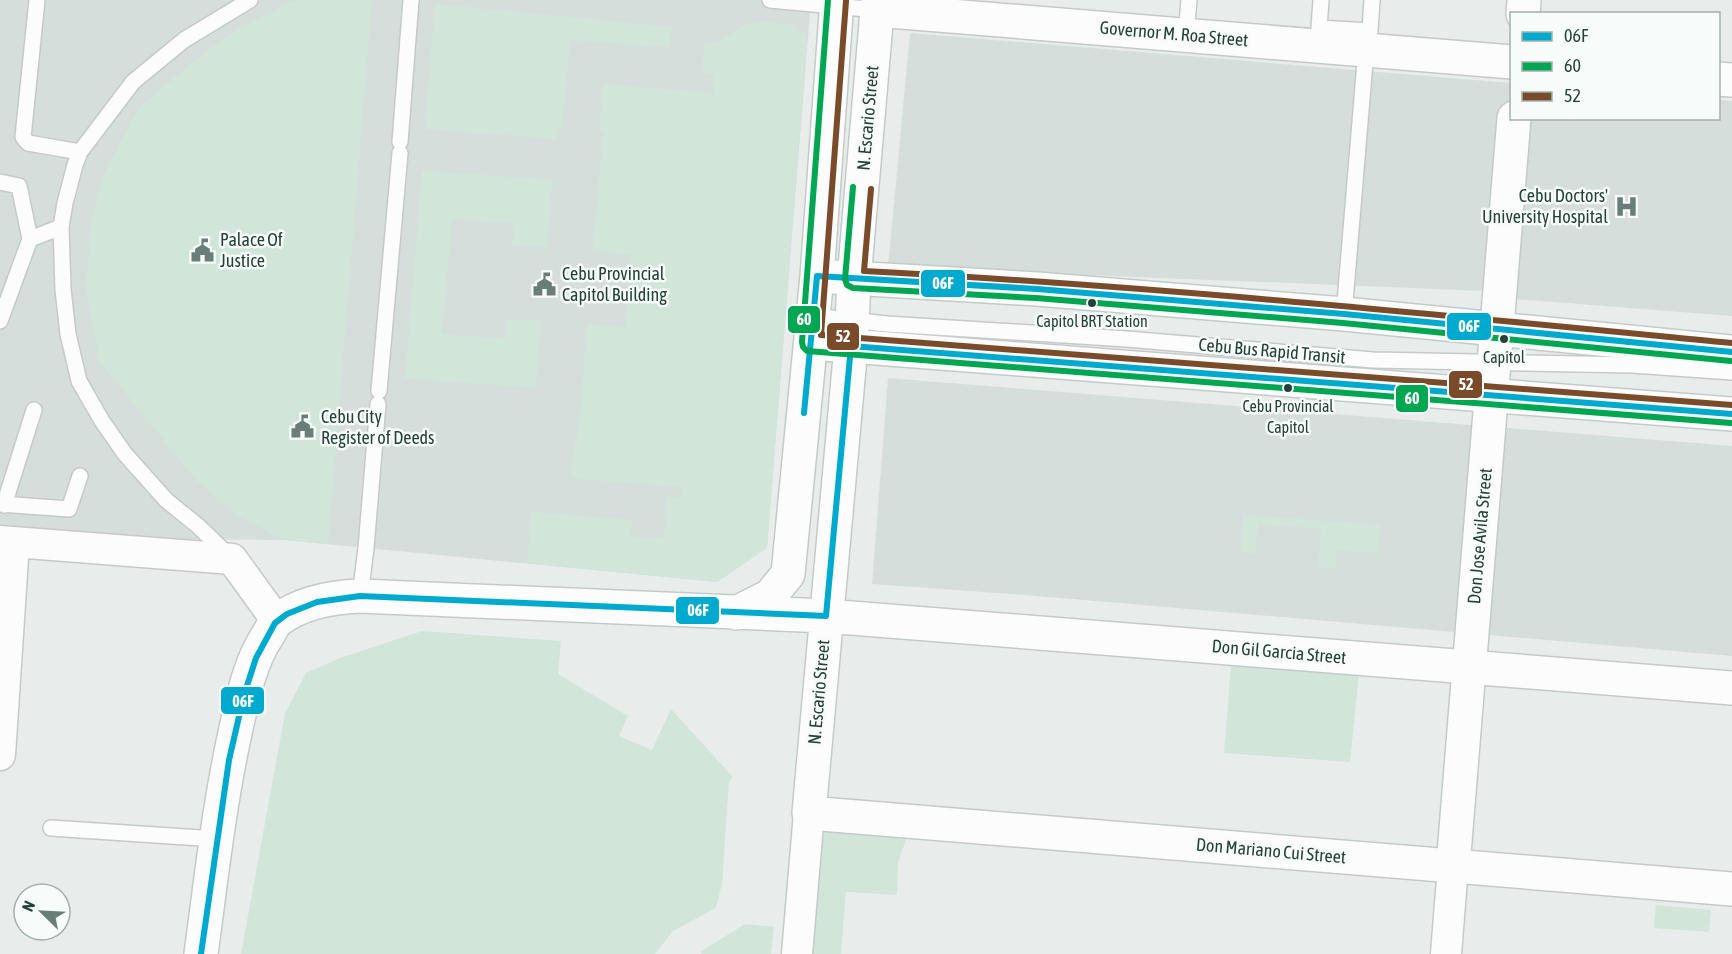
<svg xmlns="http://www.w3.org/2000/svg" width="1732" height="954" font-family="'Asap Condensed',sans-serif">
  <style>
    .built { fill: #d6dedb }
    .green { fill: #d1e6d8 }
    .lines { fill: none; stroke-linecap: round; stroke-linejoin: round }
    .lane-casing { stroke: #c5cac8; stroke-width: 18 }
    .street-casing { stroke: #c5cac8; stroke-width: 33 }
    .secondary-casing { stroke: #c3cbc8; stroke-width: 36 }
    .lane { stroke: #fcfcfc; stroke-width: 15 }
    .street { stroke: #fcfcfc; stroke-width: 30 }
    .secondary { stroke: #fcfcfc; stroke-width: 33 }
    .bus-1-casing { stroke: #f7fbf9; stroke-width: 10 }
    .bus-2-casing { stroke: #f7fbf9; stroke-width: 10 }
    .bus-3-casing { stroke: #f7fbf9; stroke-width: 10 }
    .bus-1 { stroke: #00a9ce; stroke-width: 6 }
    .bus-2 { stroke: #00a651; stroke-width: 6 }
    .bus-3 { stroke: #7a4b2a; stroke-width: 6 }
    .bus-dot { fill: #24423a; stroke: #f7fbf9; stroke-width: 2 }
    .labels { text-anchor: middle; stroke-width: 5; stroke-linejoin: round; paint-order: stroke }
    .bus-label { font-size: 16px; fill: #24423a; stroke: #f7fbf9 }
    .street-label { font-size: 18px; fill: #24423a; stroke: #f7fbf9 }
    .poi-label { font-size: 18px; fill: #24423a; stroke: #f7fbf9; text-anchor: start }
    .line-badge { stroke: #f7fbf9; stroke-width: 2 }
    .badge-label { font-size: 16px; text-anchor: middle; font-weight: bold; fill: #fff }
  </style>
  <rect width="100%" height="100%" fill="#e8edeb"/>
  <!-- built -->
  <path class="built" d="M0 0H811L767 548 717 582 284 540 159 539 0 526Z
    M910 33 1511 83 1512 118H1718L1719 100 1732 101V316L1514 299 1510 292 888 267Z
    M888 378 1732 446V656L1026 595 872 584Z"/>
  <!-- green -->
  <path class="green" d="M298 0H372L328 544 284 540 238 516 195 479 99 360 86 288 91 223 105 171 140 107 192 63 229 35 283 5Z
    M435 4 672 27 670 47 570 40 562 130 557 129 556 139 425 129Z
    M767 21 795 26 807 35 767 548 717 582 527 563 531 512 632 520 631 537 664 539 667 497 681 498V487L571 478 574 442H578L587 325 625 327 631 254 593 251 603 133 599 132 603 84 713 93 715 74 702 73 704 45 720 41 744 25Z
    M422 171 552 180 547 247 512 245 514 223 452 219 442 334 505 339 507 319 541 321 536 388 405 378Z
    M1243 515 1380 525 1378 553 1337 550 1335 568 1318 567 1321 529 1258 524 1255 554 1241 551Z
    M422 631 561 641 558 674 628 716 619 736 652 750 671 709 733 777 729 782 722 884 716 908 673 931 655 954H241L285 713 306 673 340 658Z
    M1232 653 1360 664 1350 762 1224 753Z
    M819 824 910 829 898 862 897 895 846 892 841 954H802Z
    M1656 905 1711 910 1709 932 1654 928Z
    M745 924 774 927 771 954H702L700 952Z"/>
  <g class="lines">
    <defs>
      <path id="lane" d="M37 0 23 137 28 143 80 152
        M770 0 877 10
        M1321 0 1319 28 1370 31 1372 0
        M1186 35 1189 0
        M400 142 411 0
        M0 182 19 186 30 239 0 321
        M30 239 61 227
        M1344 314 1366 50
        M813 316 887 324 1127 339 1373 360 1632 365 1732 372
        M379 391 400 153
        M0 504 69 509 80 476
        M4 505 34 410
        M229 556 198 526 166 500 125 454 102 421 79 381 68 334 63 289 61 227 65 203 75 165 80 152 133 82 184 40 250 0
        M360 596 366 548 378 404
        M51 828 216 839"/>
      <path id="street" d="M0 541 232 559 277 621
        M0 755 14 543
        M797 954 809 813
        M1446 954 1453 866"/>
      <path id="secondary" d="M878 0 854 279 851 346 809 813 1732 889
        M877 10 1512 62
        M1523 14 1524 0
        M1718 79 1732 80
        M817 276 1037 289 1344 314 1732 352
        M811 343 1732 414
        M736 613 770 596 788 574 817 276 837 0
        M1453 866 1514 118
        M201 954C211 880 219 806 235 733 242 701 249 663 268 635 271 630 274 623 278 620 302 602 331 597 360 596L826 616 1732 688"/>
    </defs>
    <!-- lane casing -->
    <use href="#lane" class="lane-casing"/>
    <!-- street casing -->
    <use href="#street" class="street-casing"/>
    <!-- secondary casing -->
    <use href="#secondary" class="secondary-casing"/>
    <!-- lane -->
    <use href="#lane" class="lane"/>
    <!-- street -->
    <use href="#street" class="street"/>
    <!-- secondary -->
    <use href="#secondary" class="secondary"/>
    <defs>
      <path id="bus-1" d="M804 413 817 276 1037 289 1344 314 1732 352
        M201 954 229 760 244 695 256 658 275 623 287 614 317 602 360 596 826 616 851 346 1732 414"/>
      <path id="bus-2" d="M828 0 802 342 803 347 807 351 1731 423
        M853 187 845 279 847 285 853 288 1036 298 1343 323 1731 361"/>
      <path id="bus-3" d="M846 1 821 335 1732 405
        M871 189 864 271C1154 286 1443 315 1732 343"/>
    </defs>
    <!-- bus-1 casing -->
    <use href="#bus-1" class="bus-1-casing"/>
    <!-- bus-2 casing -->
    <use href="#bus-2" class="bus-2-casing"/>
    <!-- bus-3 casing -->
    <use href="#bus-3" class="bus-3-casing"/>
    <!-- bus-1 -->
    <use href="#bus-1" class="bus-1"/>
    <!-- bus-2 -->
    <use href="#bus-2" class="bus-2"/>
    <!-- bus-3 -->
    <use href="#bus-3" class="bus-3"/>
  </g>
  <!-- icons -->
  <defs>
    <symbol id="hospital-bare" viewBox="-9 -9 18 18"><path d="M-5-5h3v3.5h4V-5h3V5h-3V1.5h-4V5h-3Z" fill="#697e78" stroke="#f7fbf9" stroke-width="2.5" paint-order="stroke"/></symbol>
    <symbol id="civic-bare" viewBox="-9 -9 18 18"><path d="M-.6-6.5H3V-4.5H.6V-3L4-1V1h2V6H-6V1h2V-1L-.6-3ZM-1.2 2.5V6h2.4V2.5Z" fill="#697e78" stroke="#f7fbf9" stroke-width="2.5" paint-order="stroke"/></symbol>
  </defs>
  <g fill-rule="evenodd">
    <use href="#hospital-bare" x="1610" y="190" width="33" height="33"/>
    <use href="#civic-bare" x="186" y="234" width="33" height="33"/>
    <use href="#civic-bare" x="528" y="268" width="33" height="33"/>
    <use href="#civic-bare" x="286" y="410" width="33" height="33"/>
  </g>
  <!-- markers -->
  <g class="bus-dot">
    <circle cx="1092" cy="303" r="5"/>
    <circle cx="1504" cy="339" r="5"/>
    <circle cx="1288" cy="388" r="5"/>
  </g>
  <g class="labels">
    <!-- bus labels -->
    <g class="bus-label">
      <text x="1092" y="327">Capitol BRT Station</text>
      <text x="1504" y="363">Capitol</text>
      <text x="1288" y="412">Cebu Provincial<tspan x="1288" dy="21">Capitol</tspan></text>
    </g>
    <!-- street labels -->
    <g class="street-label">
      <text transform="translate(1174 34) rotate(5)" y="6">Governor M. Roa Street</text>
      <text transform="translate(868 118) rotate(-85)" y="6">N. Escario Street</text>
      <text transform="translate(1272 351) rotate(5)" y="6">Cebu Bus Rapid Transit</text>
      <text transform="translate(1480 536) rotate(-85)" y="6">Don Jose Avila Street</text>
      <text transform="translate(1279 652) rotate(5)" y="6">Don Gil Garcia Street</text>
      <text transform="translate(819 692) rotate(-85)" y="6">N. Escario Street</text>
      <text transform="translate(1271 851) rotate(5)" y="6">Don Mariano Cui Street</text>
    </g>
    <!-- poi labels -->
    <g class="poi-label">
      <text x="1608" y="202" text-anchor="end">Cebu Doctors'<tspan x="1608" dy="21">University Hospital</tspan></text>
      <text x="220" y="246">Palace Of<tspan x="220" dy="21">Justice</tspan></text>
      <text x="562" y="280">Cebu Provincial<tspan x="562" dy="21">Capitol Building</tspan></text>
      <text x="321" y="423">Cebu City<tspan x="321" dy="21">Register of Deeds</tspan></text>
    </g>
  </g>
  <g class="line-badge">
    <rect x="920" y="269" width="46" height="29" rx="6" fill="#00a9ce"/>
    <rect x="787" y="305" width="34" height="29" rx="6" fill="#00a651"/>
    <rect x="1446" y="312" width="46" height="29" rx="6" fill="#00a9ce"/>
    <rect x="826" y="322" width="34" height="29" rx="6" fill="#7a4b2a"/>
    <rect x="1448" y="370" width="35" height="29" rx="6" fill="#7a4b2a"/>
    <rect x="1395" y="384" width="34" height="29" rx="6" fill="#00a651"/>
    <rect x="675" y="596" width="45" height="29" rx="6" fill="#00a9ce"/>
    <rect x="220" y="686" width="45" height="29" rx="6" fill="#00a9ce"/>
  </g>
  <g class="badge-label">
    <text x="943" y="289">06F</text>
    <text x="804" y="325">60</text>
    <text x="1469" y="332">06F</text>
    <text x="843" y="342">52</text>
    <text x="1466" y="390">52</text>
    <text x="1412" y="404">60</text>
    <text x="698" y="616">06F</text>
    <text x="243" y="707">06F</text>
  </g>
  <!-- legend -->
  <rect x="1510" y="12" width="210" height="108" fill="#f7fbf9" stroke="#a3b1ad" stroke-width="1.5"/>
  <rect x="1522" y="32" width="30" height="9" fill="#00a9ce" stroke="#a3b1ad" stroke-width="1.5"/>
  <text x="1564" y="42" font-size="18" fill="#24423a">06F</text>
  <rect x="1522" y="62" width="30" height="9" fill="#00a651" stroke="#a3b1ad" stroke-width="1.5"/>
  <text x="1564" y="72" font-size="18" fill="#24423a">60</text>
  <rect x="1522" y="92" width="30" height="9" fill="#7a4b2a" stroke="#a3b1ad" stroke-width="1.5"/>
  <text x="1564" y="102" font-size="18" fill="#24423a">52</text>
  <!-- north arrow -->
  <g transform="translate(42 912) rotate(294)"><circle r="28" fill="#f7fbf9" stroke="#a3b1ad" stroke-width="1.5"/>
  <path d="M0-4.5L10 22L0 15L-10 22Z" fill="#697e78"/>
  <text y="-9" font-size="16" font-weight="bold" text-anchor="middle" fill="#24423a">N</text>
  </g>
</svg>
